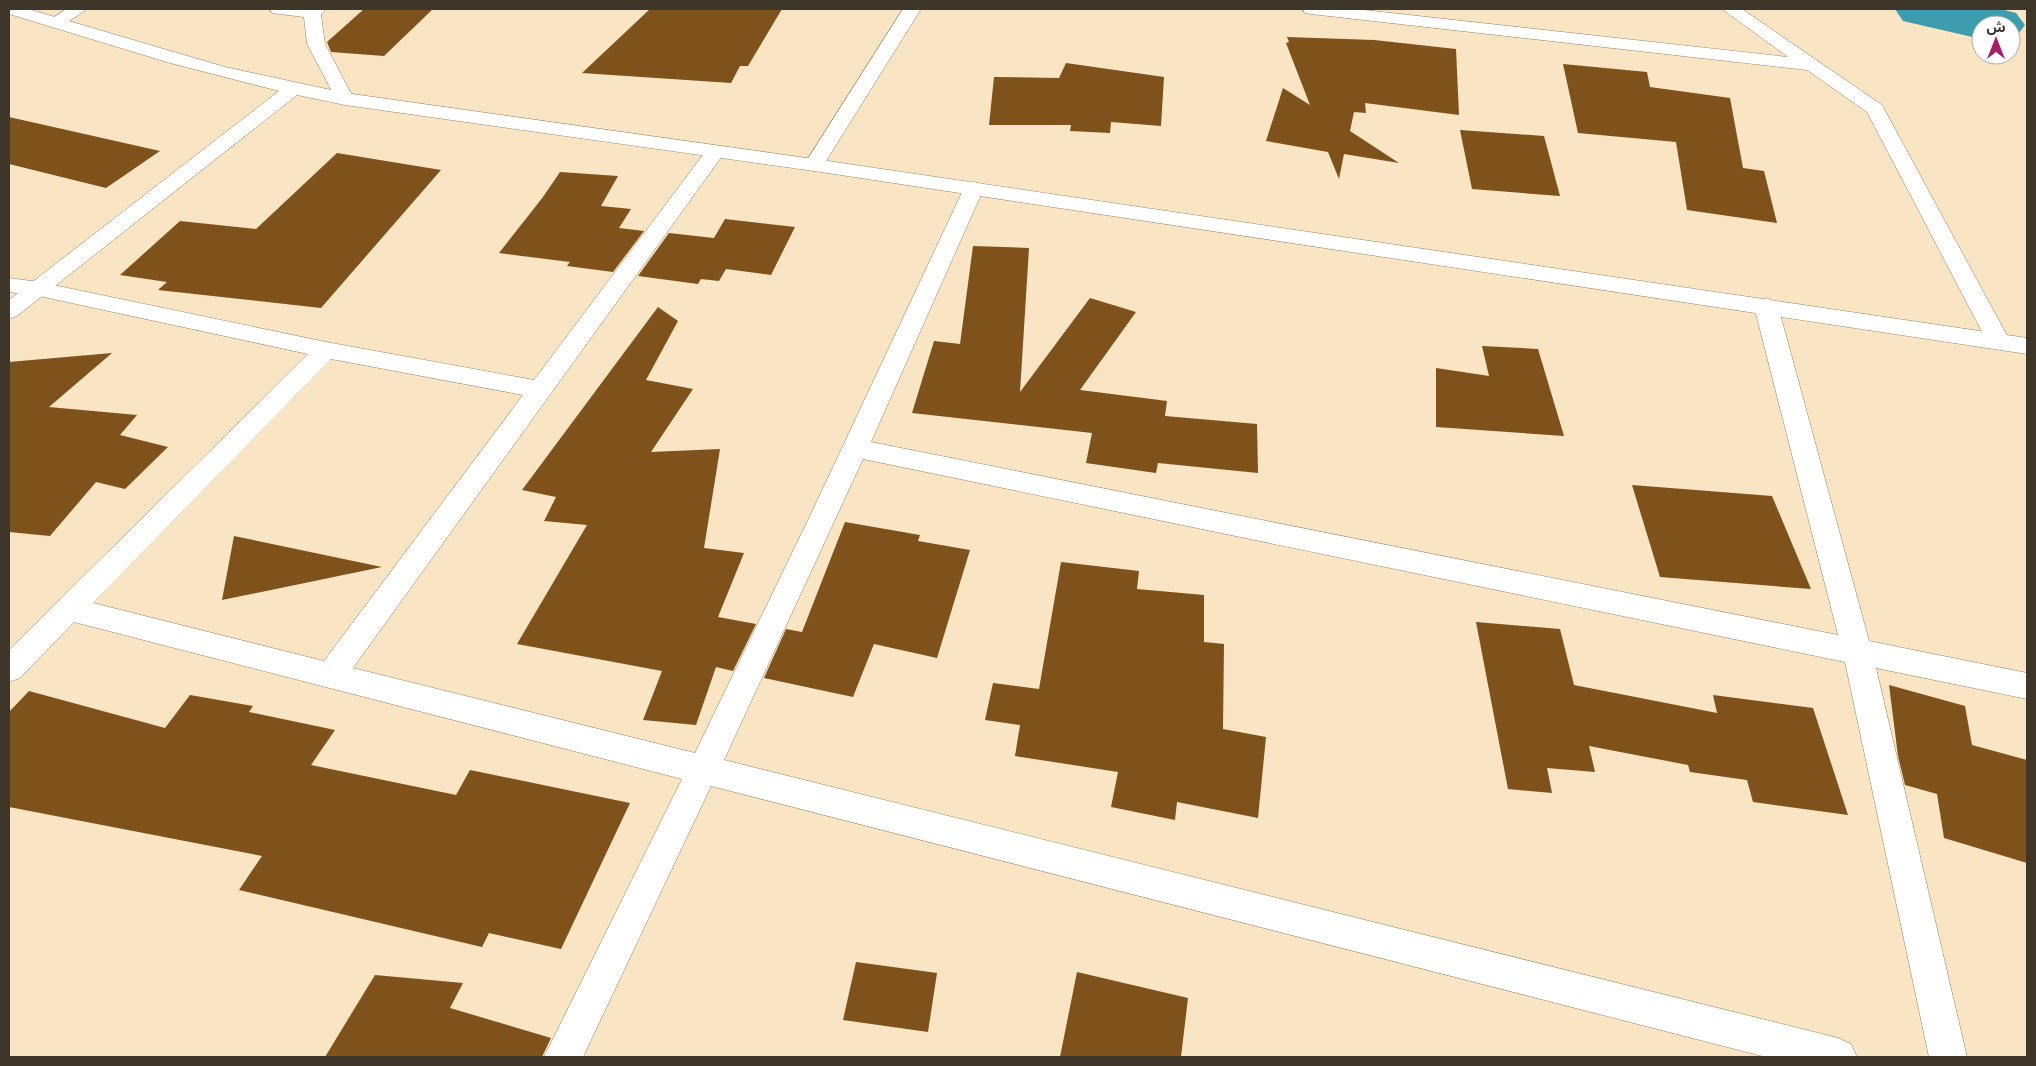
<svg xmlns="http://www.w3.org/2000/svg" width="2036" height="1066" font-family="'PT Sans','Noto Sans Arabic',sans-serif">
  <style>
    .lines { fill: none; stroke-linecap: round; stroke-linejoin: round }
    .river { fill: #3d9cae; fill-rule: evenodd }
    .building { fill: #7f521b }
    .street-casing { stroke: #978466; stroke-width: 1 }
    .secondary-casing { stroke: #978466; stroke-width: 1 }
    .street { fill: #fff; fill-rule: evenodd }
    .secondary { fill: #fff; fill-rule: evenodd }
  </style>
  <rect width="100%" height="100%" fill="#f9e4c4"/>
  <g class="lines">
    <!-- river -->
    <path class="river" d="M1895 9H2000L2016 13 2025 25 2016 37 2011 38V25H1981V39L1903 21Z"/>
  </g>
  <!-- building -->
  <path class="building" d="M364 9H433L384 56 331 52 327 42Z
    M650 9H782L748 66H740L731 83 582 73Z
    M1287 37 1374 40 1456 49 1459 115 1365 103 1366 113 1354 112 1350 131 1399 163 1344 154 1339 179 1328 152 1266 141 1283 88 1310 105 1286 43 1289 42Z
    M1066 63 1164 77 1161 126 1111 122 1110 133 1070 131 1071 125H989L994 77 1059 78Z
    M1563 64 1647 72 1650 87 1730 98 1743 168 1764 171 1777 223 1687 210 1676 142 1578 133Z
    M9 117 160 151 106 188 9 164Z
    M1460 130 1544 136 1560 196 1472 189Z
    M337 153 441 170 321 308 158 290 167 282 120 275 180 221 256 229Z
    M560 172 618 176 601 206 631 209 619 228 644 231 613 272 567 266 570 262 499 253 543 197Z
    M725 219 795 227 771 275 726 269 719 281 701 279 698 284 638 276 669 233 714 238Z
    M973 246 1029 248 1020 392 1090 298 1136 312 1080 390 1167 401 1165 416 1257 424 1258 473 1158 463 1156 473 1086 463 1092 433 912 413 934 341 960 344Z
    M658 307 678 321 646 380 693 389 651 452 720 449 704 548 744 553 718 617 756 624 733 671 716 667 696 725 643 720 662 671 517 644 587 525 544 521 556 497 522 490Z
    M1482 346 1538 349 1564 436 1436 427V368L1489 376Z
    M112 353 49 407 137 415 120 435 168 447 125 489 96 482 50 536 9 532V362Z
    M1632 485 1772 496 1811 589 1660 577Z
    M845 522 920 535 918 541 970 550 937 658 874 644 853 697 764 678 786 629 802 632Z
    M234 536 382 567 222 600Z
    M1061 562 1139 571 1137 589 1204 595V642L1224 644 1223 729 1266 737 1258 818 1177 802 1175 820 1111 807 1118 772 1015 756 1020 725 985 720 993 683 1039 689Z
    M1476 622 1560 629 1574 685 1717 713 1713 695 1813 708 1848 815 1753 802 1747 780 1690 772 1688 765 1589 746 1595 772 1547 768 1552 793 1508 789Z
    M1889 685 1965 706 1972 745 2027 760V863L1944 838 1937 794 1905 785 1898 756Z
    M29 691 165 728 190 695 253 706 249 712 335 730 311 765 456 795 470 770 630 803 561 949 489 933 482 947 239 890 262 856 9 807V712Z
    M856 962 937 973 928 1032 843 1020Z
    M1077 972 1188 998 1181 1057H1060Z
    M375 975 463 983 450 1008 551 1038 542 1057H325Z"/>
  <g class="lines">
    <defs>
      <path id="street" d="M66 9H87L62 26H50L47 22Z
        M269 9H326L321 15 325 44 354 99 352 103H338L336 99 307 44 304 17 272 13Z
        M903 9H921L821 169 814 171 807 169 804 165Z
        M1302 9H1355L1788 57 1722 9H1742L1882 105 2010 341 2006 347 1998 349 1990 347 1867 112 1807 70 1311 14 1305 13Z
        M715 146 722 148 725 152 353 668 695 753 810 516 964 188 967 184 974 182 981 184 984 188 871 442 1838 635 1754 306 1758 301 1766 298 1774 301 1778 306 1869 641 2027 673V699L1876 668 1967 1057H1929L1845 662 863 459 724 760 1838 1038 1851 1044 1857 1057H1766L711 786 583 1057H544L682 779 74 622 20 678 9 682V650L308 354 39 296 9 292V278L39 282 326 342 534 380 708 148ZM331 359 523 395 324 661 93 603Z"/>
      <path id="secondary" d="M9 9H28L225 67 345 93 814 159 2027 338V354L814 171 345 105 297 95 17 316 9 319V300L279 91 170 63 9 14Z"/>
    </defs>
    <!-- street casing -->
    <use href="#street" class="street-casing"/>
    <!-- secondary casing -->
    <use href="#secondary" class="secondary-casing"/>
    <!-- street -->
    <use href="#street" class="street"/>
    <!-- secondary -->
    <use href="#secondary" class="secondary"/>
  </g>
  <!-- border -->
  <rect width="2036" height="1066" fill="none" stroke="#3e3629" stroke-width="20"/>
  <!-- north arrow -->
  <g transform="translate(1996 40)"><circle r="24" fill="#ffffff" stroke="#b2afa9"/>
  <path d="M0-4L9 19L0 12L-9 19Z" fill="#a41e6a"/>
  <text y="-8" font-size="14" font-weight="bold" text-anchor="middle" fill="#3e3629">ش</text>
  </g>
</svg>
